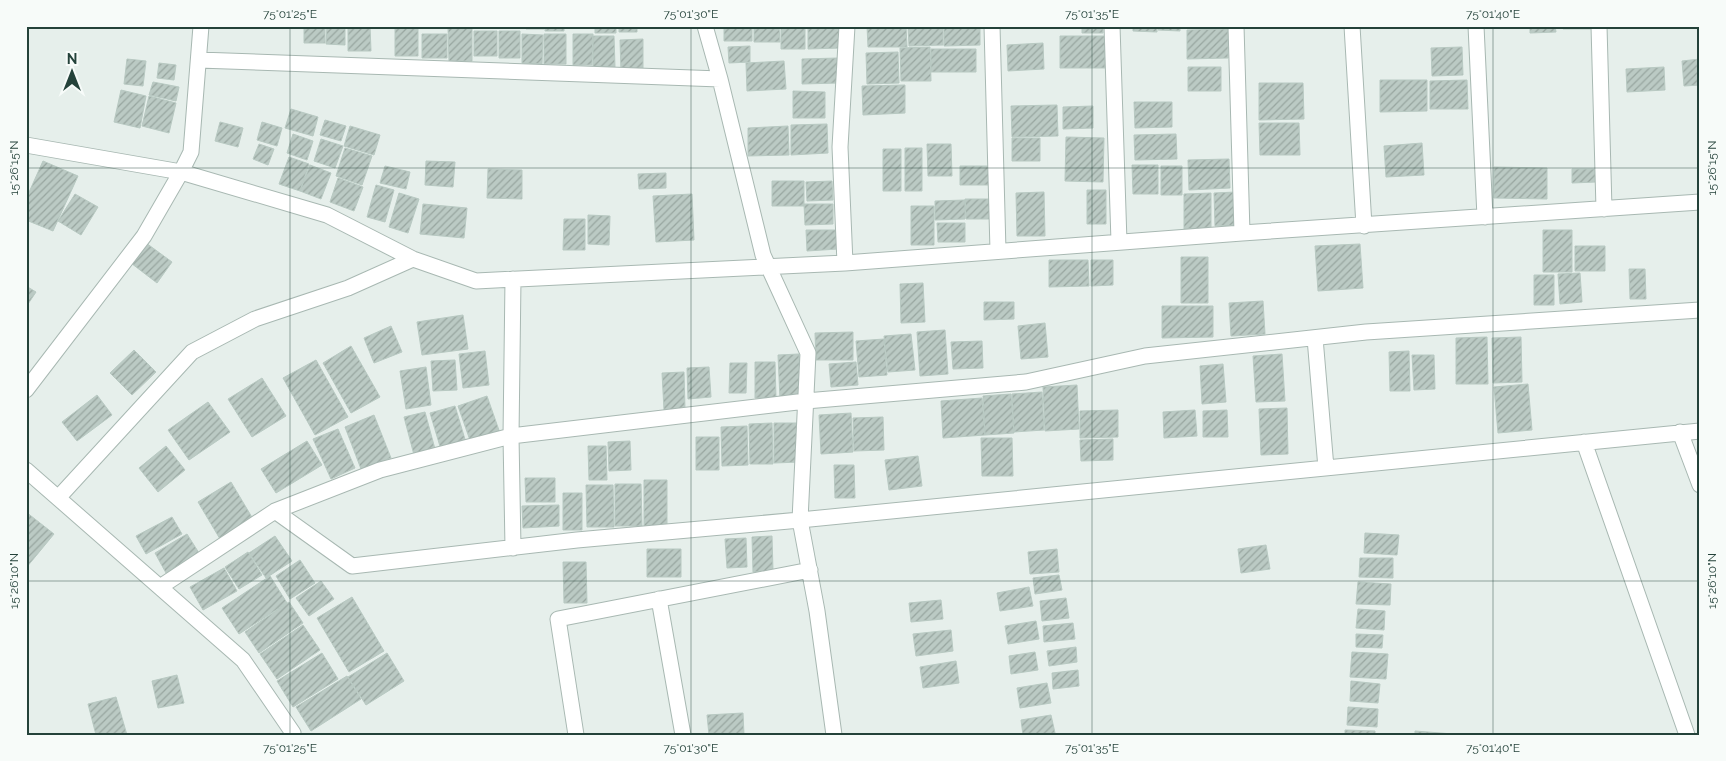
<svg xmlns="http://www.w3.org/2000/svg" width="1726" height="761" font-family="Raleway,sans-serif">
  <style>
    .building { fill: url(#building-hatch); stroke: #b8c9c2 }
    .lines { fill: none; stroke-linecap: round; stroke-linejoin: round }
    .minor-casing { stroke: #a8b8b2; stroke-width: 17 }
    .minor { stroke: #fff; stroke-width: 15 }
    .ticks { fill: none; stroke: #24423a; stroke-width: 1; stroke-opacity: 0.45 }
    .neatline { fill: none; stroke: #24423a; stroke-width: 2 }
    .ticks-label { font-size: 12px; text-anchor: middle; fill: #24423a }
  </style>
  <defs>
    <pattern id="building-hatch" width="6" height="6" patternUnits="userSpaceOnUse" patternTransform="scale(1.25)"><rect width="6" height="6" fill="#bbcac4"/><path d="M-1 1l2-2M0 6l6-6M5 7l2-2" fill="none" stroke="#98a6a0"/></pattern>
  </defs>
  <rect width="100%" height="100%" fill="#e6efeb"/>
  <!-- building -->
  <path class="building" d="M304 26H325V43H304Z
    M327 26H345V45L326 44Z
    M370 26 371 51H348V27Z
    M499 26H522V28H499Z
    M526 26H544V29H526Z
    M545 26H564V31H545Z
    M595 26H616V33H595Z
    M619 26H637V32H619Z
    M724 26H752V41H724Z
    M754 26H779L780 42H754Z
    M781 26H805V49H781Z
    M808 26H841V48L808 49Z
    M867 26H906L907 47H868Z
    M908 26H943V45L909 46Z
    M944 26H980V45L944 46Z
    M1082 26H1103V33H1082Z
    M1133 26H1157V32L1133 31Z
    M1159 26H1180V31L1158 30Z
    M1530 26H1555L1556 32 1530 33Z
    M1563 26H1592V29H1563Z
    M472 27V61H449L448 28Z
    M395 28H418V56H395Z
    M1228 29V58L1187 59V30Z
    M474 31H497V56H474Z
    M499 31H520V58H499Z
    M422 34H447V58H422Z
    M522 34 543 35 542 64 522 63Z
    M544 34H566V64H544Z
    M573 34H593L592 65H573Z
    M593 36H614L615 67H593Z
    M1060 36H1105V68H1060Z
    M643 39V72H621L620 40Z
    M1043 43 1044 69 1008 71 1007 45Z
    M750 46V62L729 63 728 47Z
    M930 47 931 81H901L900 48Z
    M1462 47 1463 75 1432 76 1431 48Z
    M931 49H976V72H931Z
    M898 52 899 83 867 84 866 53Z
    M838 58 839 83 802 84V59Z
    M127 59 146 61 143 86 124 84Z
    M1700 59V85L1684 86 1682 61Z
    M784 61 786 89 747 91 746 63Z
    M159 63 176 65 174 80 157 78Z
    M1188 67H1221V91H1188Z
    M1664 67 1665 90 1627 92 1626 69Z
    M1380 80H1427V111L1380 112Z
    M1467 80 1468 109H1430V81Z
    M153 82 179 87 176 101 149 95Z
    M1259 83H1303L1304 119 1259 120Z
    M905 85V113L863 115 862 86Z
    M121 90 146 96 140 128 114 122Z
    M793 91 825 92V118H793Z
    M149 96 176 103 169 133 142 126Z
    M1134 102H1172V127L1135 128Z
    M1057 105 1058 136 1012 137 1011 106Z
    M1093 106V128L1063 129V107Z
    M291 109 318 117 313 136 285 128Z
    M325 120 346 126 341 141 320 135Z
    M220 122 243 128 238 147 215 141Z
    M262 122 282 128 277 146 257 140Z
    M1259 123H1299L1300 155H1260Z
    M827 124 828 153 791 155V125Z
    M350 126 380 135 374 155 344 146Z
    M788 126 789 155 748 156V128Z
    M293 134 313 141 307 160 287 153Z
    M1176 134 1177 159 1135 160 1134 135Z
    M1066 137 1104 138 1103 182 1065 181Z
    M1012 138H1040V161H1012Z
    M321 139 343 146 335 168 314 161Z
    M1422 143 1424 175 1386 177 1384 146Z
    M259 144 274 149 268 165 253 159Z
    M927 144H951L952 176H928Z
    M345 148 372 156 362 185 336 176Z
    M905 148H922V191H905Z
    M883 149H901V191H883Z
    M289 157 309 164 300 191 279 184Z
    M1229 159 1230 188 1189 190 1188 160Z
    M43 161 78 176 53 231 26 220V199Z
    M426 161 455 162 453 187 425 185Z
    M310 165 331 173 321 199 300 191Z
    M1132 165H1158V194H1133Z
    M385 166 410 172 406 189 380 183Z
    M960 166H989V185H960Z
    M1161 166H1182V195H1161Z
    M1494 167 1547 168V199L1494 198Z
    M488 169 522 170V199L487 198Z
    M1572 169H1596V182L1572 183Z
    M666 173V188L639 189 638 174Z
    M338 178 363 187 354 211 330 202Z
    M772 181H804V206H772Z
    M832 181 833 200 807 201 806 182Z
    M376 185 394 190 385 222 367 217Z
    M1087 190H1106V224H1087Z
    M1044 192 1045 236H1017L1016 193Z
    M1236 192 1238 225 1215 226 1214 193Z
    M399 193 419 199 408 233 389 227Z
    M1211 193V228L1184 229V194Z
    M75 194 98 207 81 235 58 221Z
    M692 194 694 240 656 242 653 196Z
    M965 199H991V219H966Z
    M965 200V219L935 220V201Z
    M423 204 467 208 464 238 420 234Z
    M804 204H833V224L805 225Z
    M911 206H934V245H911Z
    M588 215 610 216 609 245 588 244Z
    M564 219H585V250H563Z
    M937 223H965V242H938Z
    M806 230H838V249L807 251Z
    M1543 230H1572V272H1543Z
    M142 240 172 262 157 283 127 260Z
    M1360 244 1363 288 1318 291 1315 246Z
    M1575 246H1605V271H1575Z
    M1181 257H1208V303H1181Z
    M1049 260H1088L1089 286 1049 287Z
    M1091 260H1113V285L1091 286Z
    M1629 269H1645L1646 299H1630Z
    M1580 273 1582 302 1560 304 1558 274Z
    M1534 275H1554V305H1534Z
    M923 283 925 322 901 323 900 284Z
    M26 286 36 292 26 307Z
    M1263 301 1265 334 1231 336 1229 303Z
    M984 302H1014V319L984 320Z
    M1162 306H1213V337L1162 338Z
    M463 315 468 349 422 355 417 322Z
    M1045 323 1048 357 1021 359 1018 326Z
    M391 326 402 352 374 363 364 338Z
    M945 330 948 374 920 376 917 332Z
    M853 332V360H816L815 333Z
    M911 334 915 370 888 372 884 336Z
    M1487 337 1488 384H1456V338Z
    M1521 337 1522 382 1493 383 1492 338Z
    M884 339 887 375 859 377 856 341Z
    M982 341 983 368 953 369 951 342Z
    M351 346 380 397 351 413 323 363Z
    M134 350 156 372 132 395 110 373Z
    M485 351 489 385 463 388 459 354Z
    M1409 351 1410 391H1390L1389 352Z
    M799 354 800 399H780L778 355Z
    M1282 354 1285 401 1256 402 1253 356Z
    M1412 355H1434L1435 389 1414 390Z
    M316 360 348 417 315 435 283 378Z
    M455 360 457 390 433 391 431 361Z
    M755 362H775L776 398H755Z
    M856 362 858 385 831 387 829 364Z
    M730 363H747L746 393H729Z
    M1223 364 1226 402 1202 404 1200 366Z
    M426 367 431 405 406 409 400 371Z
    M709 367 711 397 688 399 687 368Z
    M684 372 685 409 664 410 662 373Z
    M262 378 286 416 252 437 228 399Z
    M1528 384 1532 430 1498 433 1494 387Z
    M1077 385 1079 429 1045 431 1043 387Z
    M1042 392 1044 430 1014 432 1012 394Z
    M1011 394 1014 433 985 435 983 396Z
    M97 395 112 415 77 441 62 422Z
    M487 396 501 436 472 446 458 406Z
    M982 398 985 435 943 438 941 401Z
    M208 402 230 432 189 460 168 430Z
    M455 406 467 446 442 453 430 413Z
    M1287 408 1288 454 1261 455 1259 409Z
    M1118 410V437L1080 438V411Z
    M1195 410 1197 436 1164 438 1163 412Z
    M1227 410 1228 437H1203V411Z
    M425 412 435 449 414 455 404 417Z
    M851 413 853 452 821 454 819 415Z
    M374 415 391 458 361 469 345 427Z
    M883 417 884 450 854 451 853 418Z
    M772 423 773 464H750L749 424Z
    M774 423H799L800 462 774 463Z
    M747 426 748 465 722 466 721 427Z
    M338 429 355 468 331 479 313 439Z
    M696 437H719V470H696Z
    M981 438H1012L1013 476H982Z
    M1113 439V460L1081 461 1080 440Z
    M307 441 322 465 276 493 261 469Z
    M630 441 631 470 609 471 608 442Z
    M166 446 185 470 158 492 139 468Z
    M588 446H606L607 480H589Z
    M918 456 922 486 889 490 885 460Z
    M834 465H854L855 498H835Z
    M525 478H555V502H526Z
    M644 480H667V526H644Z
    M231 482 253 519 220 539 198 502Z
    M615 484H641L642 526H615Z
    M586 485H613L614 527H587Z
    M563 493H582V530H563Z
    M559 505V526L523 528 522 506Z
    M26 512 54 534 26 568Z
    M172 517 182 534 146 554 136 536Z
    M1365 533 1399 535 1397 555 1364 553Z
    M187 534 199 553 166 573 155 553Z
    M275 536 292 561 266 578 249 553Z
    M772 536 773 571 753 572 752 537Z
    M746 538 747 567 727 568 725 539Z
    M1266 545 1270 569 1241 573 1238 549Z
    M647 549H681V577H647Z
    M1057 549 1059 572 1030 574 1028 552Z
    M248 552 262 575 239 589 225 567Z
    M1360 558H1393V578L1359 577Z
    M300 560 315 583 290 599 276 576Z
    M563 562H586L587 603H564Z
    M224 568 237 591 203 610 190 587Z
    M1059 575 1062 590 1035 594 1033 578Z
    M270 576 287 603 239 634 222 608Z
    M321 581 334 599 309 616 296 598Z
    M1358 582 1391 584 1390 605 1356 604Z
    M1029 587 1033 606 1000 611 997 593Z
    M352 597 384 651 349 672 317 618Z
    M1066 598 1069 618 1042 621 1040 601Z
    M941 600 943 619 911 622 909 603Z
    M289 602 303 623 259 653 245 632Z
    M1358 609 1385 611 1384 630 1356 628Z
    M1036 621 1039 639 1008 644 1005 626Z
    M1073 623 1075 639 1044 642 1043 626Z
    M303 625 320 650 277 679 260 654Z
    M951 630 953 651 916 656 913 634Z
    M1356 634 1383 635 1382 648 1356 647Z
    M1076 647 1077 662 1049 666 1047 651Z
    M1035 652 1038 670 1011 674 1009 656Z
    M1352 652 1388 654 1386 679 1350 677Z
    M322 653 338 679 293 707 277 681Z
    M387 653 404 681 366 705 348 677Z
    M956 661 959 683 923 688 920 667Z
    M1078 670 1079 686 1053 689 1052 673Z
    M177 675 184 703 158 708 152 681Z
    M347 676 361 699 311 731 296 707Z
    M1351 681 1380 684 1378 703 1350 701Z
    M1047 683 1051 703 1020 708 1017 688Z
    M116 697 127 735H96L88 704Z
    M1348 707 1378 709 1377 727 1347 725Z
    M743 713 744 735H709L707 715Z
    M1051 715 1055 733 1023 735 1021 720Z
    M1345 730 1375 731V735H1345Z
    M1415 731 1453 734V735H1415Z"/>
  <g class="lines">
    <defs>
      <path id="minor" d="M705 26 720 79 763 255 808 353 800 520 817 611 834 735
        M992 26 998 251
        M1112 26 1119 242
        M1236 26 1242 233
        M1352 26 1364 226
        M1476 26 1485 217
        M1599 26 1604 209
        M199 60 720 79
        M26 145 181 172 327 215 413 259 476 281 845 263 1242 233 1700 202
        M845 263 840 147 847 26
        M513 279 511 436 513 548
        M1315 338 1326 468
        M26 390 144 236 181 172 191 152 201 26
        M1680 432 1700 485
        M1584 442 1687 735
        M26 470 243 660 293 733
        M58 498 192 352 255 319 348 288 413 259
        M275 511 352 566 577 540 800 520 1700 431
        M160 587 275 511 380 470 511 436 806 401 1026 382 1145 356 1366 332 1700 310
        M659 599 683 735
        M576 735 558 619 810 570"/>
    </defs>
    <!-- minor casing -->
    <use href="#minor" class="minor-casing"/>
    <!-- minor -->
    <use href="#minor" class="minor"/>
  </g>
  <!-- ticks -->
  <path class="ticks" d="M290 26V735M691 26V735M1092 26V735M1493 26V735M26 168H1700M26 581H1700"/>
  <!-- border -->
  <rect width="1726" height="761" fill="none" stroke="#f7fbf9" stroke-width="55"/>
  <!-- north arrow -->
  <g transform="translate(72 72)" stroke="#f7fbf9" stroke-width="4" paint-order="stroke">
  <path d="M0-4L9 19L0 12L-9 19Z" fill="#24423a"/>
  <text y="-8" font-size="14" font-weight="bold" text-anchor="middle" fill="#24423a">N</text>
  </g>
  <rect x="28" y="28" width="1670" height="706" class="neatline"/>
  <g class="ticks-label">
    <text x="290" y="18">75°01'25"E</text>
    <text x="691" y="18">75°01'30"E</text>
    <text x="1092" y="18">75°01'35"E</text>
    <text x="1493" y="18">75°01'40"E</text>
    <text transform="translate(14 168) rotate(-90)" y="4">15°26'15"N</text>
    <text transform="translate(1712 168) rotate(-90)" y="4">15°26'15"N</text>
    <text transform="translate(14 581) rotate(-90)" y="4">15°26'10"N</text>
    <text transform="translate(1712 581) rotate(-90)" y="4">15°26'10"N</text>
    <text x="290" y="752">75°01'25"E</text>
    <text x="691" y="752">75°01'30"E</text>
    <text x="1092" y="752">75°01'35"E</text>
    <text x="1493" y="752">75°01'40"E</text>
  </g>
</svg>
